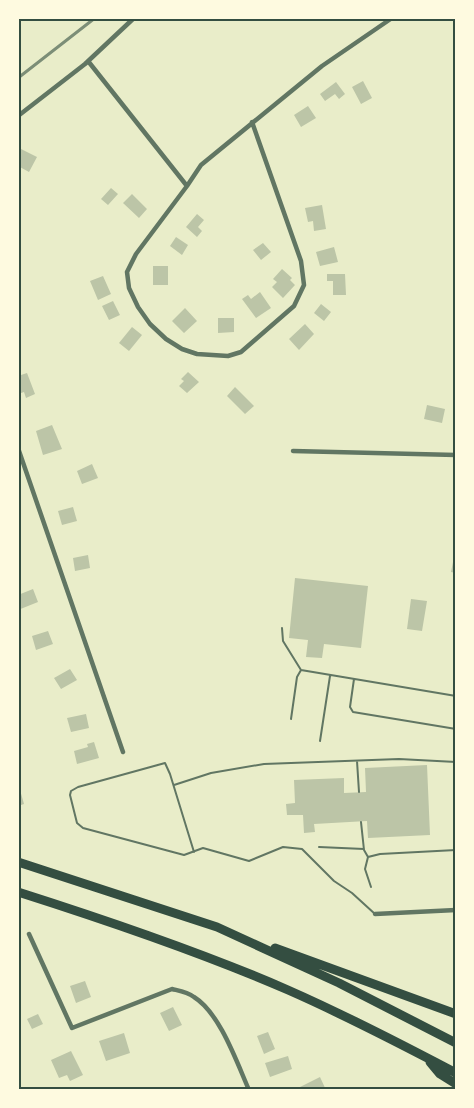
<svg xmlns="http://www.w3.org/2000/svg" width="474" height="1108" font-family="'PT Serif',serif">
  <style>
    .building { fill: #bcc5a7 }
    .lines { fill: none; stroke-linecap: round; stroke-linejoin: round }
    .service { stroke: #617663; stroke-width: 2 }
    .minor { stroke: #617663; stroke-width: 4.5 }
    .motorway { stroke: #344e41; stroke-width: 9 }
    .rail { stroke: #7c8e77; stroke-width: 3 }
    .neatline { fill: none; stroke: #344e41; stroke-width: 2 }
  </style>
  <rect width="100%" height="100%" fill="#e9edc9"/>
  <!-- building -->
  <path class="building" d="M363 81 372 98 361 104 352 87Z
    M336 82 345 94 339 99 335 94 325 101 320 94Z
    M308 106 316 118 301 127 294 115Z
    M21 149 37 157 29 172 18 166V156Z
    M111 188 118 194 108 205 101 199Z
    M132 194 147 209 139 218 123 203Z
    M322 205 326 229 314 231 313 221 308 222 305 208Z
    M197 214 204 220 198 227 202 231 197 237 186 227Z
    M176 237 188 245 182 255 170 246Z
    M263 243 271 252 261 260 253 250Z
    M334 247 338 262 320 266 316 252Z
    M153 266H168V285H153Z
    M282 269 292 278 290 280 295 285 283 298 272 287 277 282 273 279Z
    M327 274H345L346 295H333V281H327Z
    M103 276 111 294 98 300 90 281Z
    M260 292 271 308 256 318 242 299 248 295 251 299Z
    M113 301 120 315 109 320 102 306Z
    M321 304 331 312 324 321 314 313Z
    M185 308 197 321 184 333 172 321Z
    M218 318H234V332L218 333Z
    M305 324 314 334 299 350 289 339Z
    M132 327 142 335 129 351 119 343Z
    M188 372 199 382 187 393 179 386 184 381 181 379Z
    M27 373 35 394 26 398 24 392 18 394V376Z
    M235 387 254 406 245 414 227 396Z
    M427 405 445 409 442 423 424 419Z
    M52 425 62 449 43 455 36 431Z
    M92 464 98 478 82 484 77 471Z
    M73 507 77 521 62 525 58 511Z
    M455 552H456V573L451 572Z
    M88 555 90 568 75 571 73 558Z
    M295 578 368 586 361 648 324 644 322 658 306 657 308 640 289 638Z
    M33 589 38 602 18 610V595Z
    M411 599 427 601 422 631 407 629Z
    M48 631 53 644 36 650 32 636Z
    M70 669 77 680 61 689 54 678Z
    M86 714 89 728 71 732 67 718Z
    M94 742 99 758 77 764 74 751 88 747 87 744Z
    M427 765 430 835 368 838 367 821 314 824 315 832 304 833 303 815H287L286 804 295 803 294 780 344 778V793L366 792 365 768Z
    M18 783 24 804 18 806Z
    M85 981 91 997 76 1003 70 986Z
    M173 1007 182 1025 169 1031 160 1013Z
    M38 1014 43 1024 32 1029 27 1019Z
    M268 1032 275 1049 264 1054 257 1036Z
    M124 1033 130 1053 106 1061 99 1041Z
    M71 1051 83 1075 70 1081 67 1075 59 1078 51 1060Z
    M288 1056 292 1069 270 1077 265 1063Z
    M320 1077 326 1090H294Z"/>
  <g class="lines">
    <!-- service -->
    <path class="service" d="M282 628 283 641 301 670 456 696
      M354 679 350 707 353 712 456 729
      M291 719 297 677 301 670
      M320 741 330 676
      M357 761 359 792
      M174 785 211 773 264 764 399 759 456 762
      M361 822 364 850 368 857
      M319 847 364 849
      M194 852 170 774 165 763 78 787 71 791 70 795 77 823 83 828 184 855 203 848 249 861 283 847 302 849 334 881 352 893 375 914
      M371 887 365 869 368 857 380 854 456 850"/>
    <!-- minor -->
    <path class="minor" d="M88 61 187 186
      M18 116 85 64 134 18
      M252 122 301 261 304 285 294 306 241 352 228 356 197 354 182 349 166 339 150 324 138 307 129 288 127 272 136 254 187 186 201 165 322 66 392 18
      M18 448 123 752
      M293 451 456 455
      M375 914 456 910
      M29 934 72 1028 172 989C180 991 187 992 194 997 220 1013 237 1063 249 1090"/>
    <!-- motorway -->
    <path class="motorway" d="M18 862 217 927 339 983 456 1043
      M18 892C109 921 201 952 288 990 345 1015 401 1044 456 1073
      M275 948 456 1014
      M430 1062 440 1074 456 1084"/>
    <!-- rail -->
    <path class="rail" d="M18 78 95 18"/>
  </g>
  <!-- border -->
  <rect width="474" height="1108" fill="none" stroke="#fefae0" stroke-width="39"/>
  <rect x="20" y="20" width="434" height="1068" class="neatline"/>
</svg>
